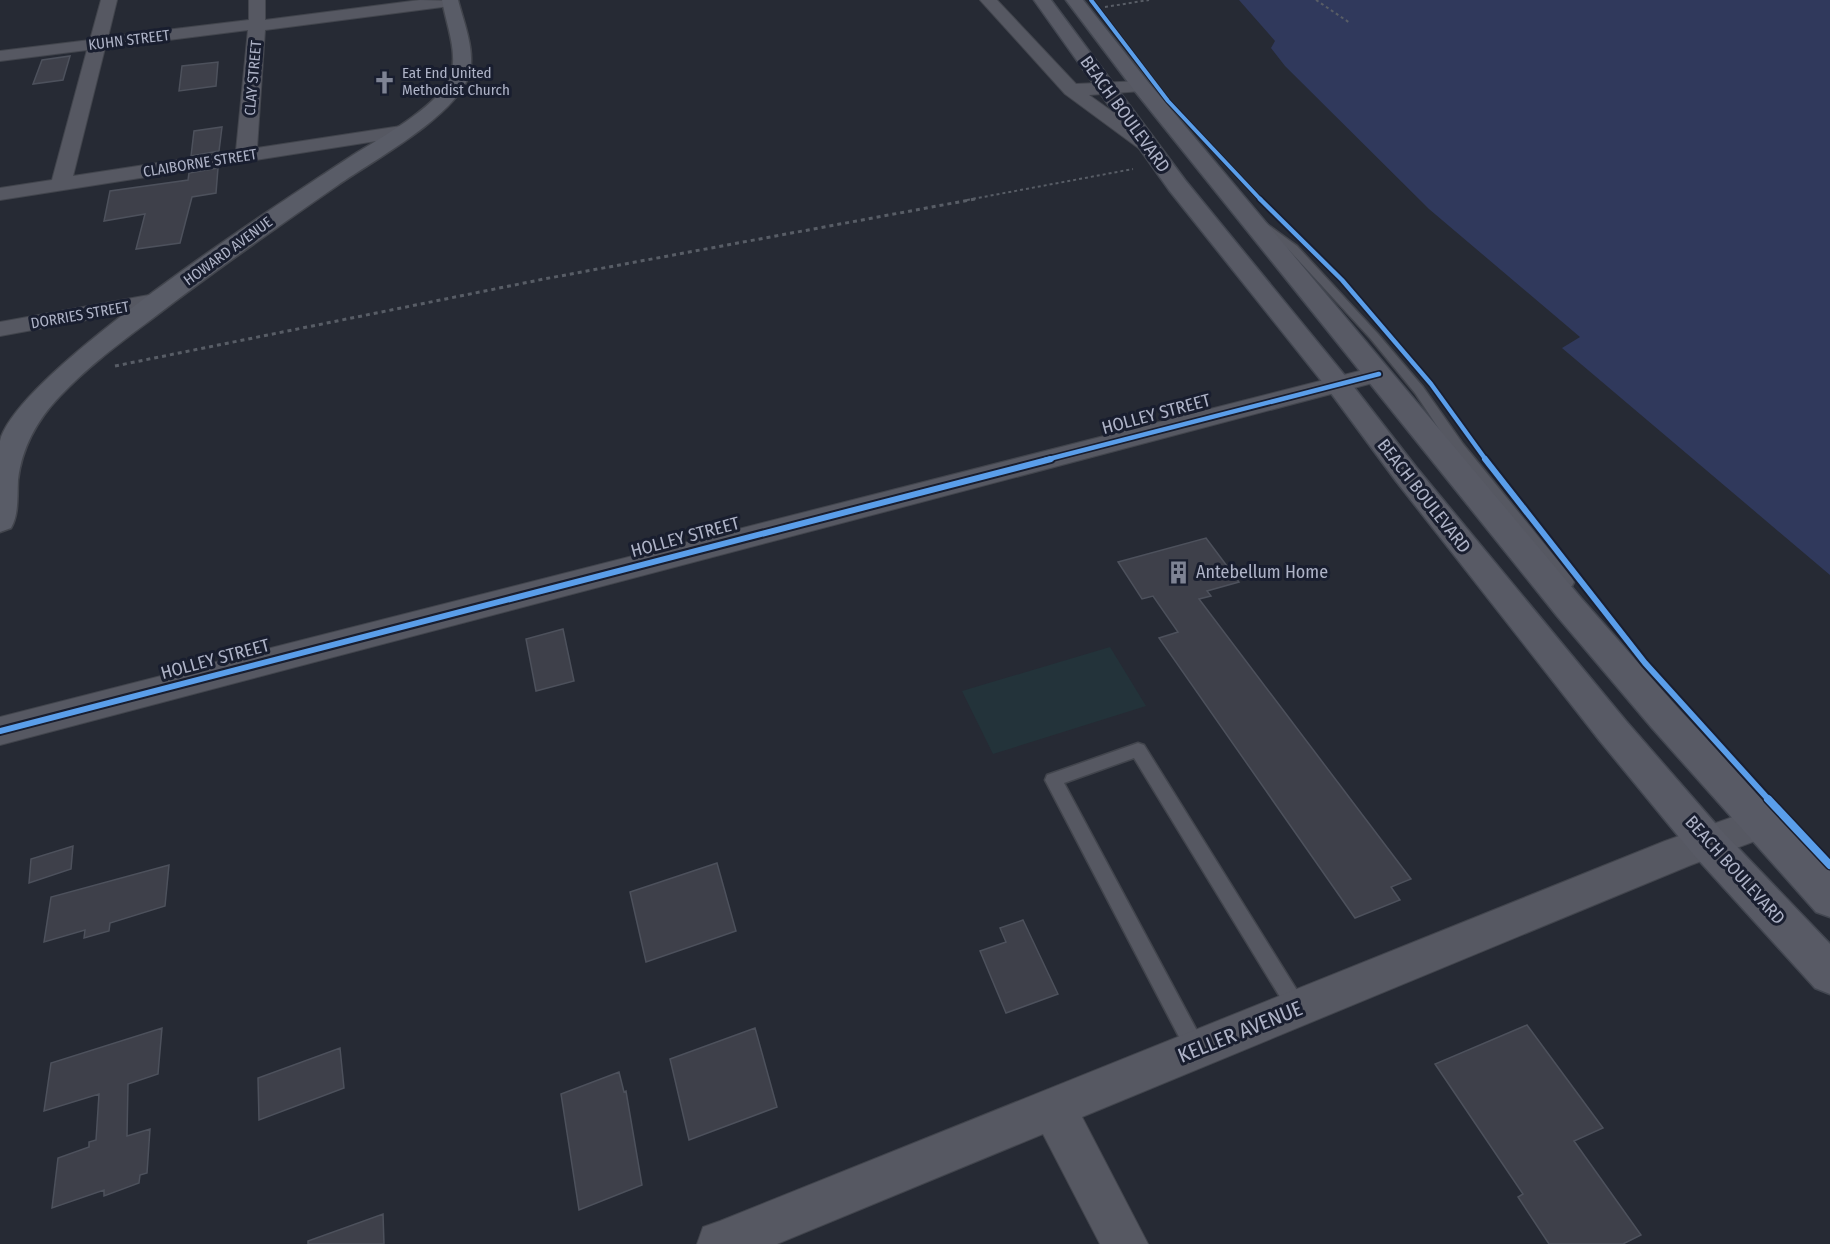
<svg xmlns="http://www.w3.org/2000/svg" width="1830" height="1244" font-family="'Fira Sans Condensed',sans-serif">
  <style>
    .green { fill: #23333a }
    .water { fill: #30395c }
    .building { fill: #3e404a; stroke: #4d515c; stroke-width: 1.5 }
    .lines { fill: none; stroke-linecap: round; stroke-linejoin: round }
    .service-casing { stroke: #42454d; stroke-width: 3 }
    .minor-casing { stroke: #42454d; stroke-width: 2 }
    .secondary-casing { stroke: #42454d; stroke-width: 3 }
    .primary-casing { stroke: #434751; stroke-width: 3 }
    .path-far1 { stroke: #585d66; stroke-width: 2; stroke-dasharray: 3 3; stroke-linecap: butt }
    .path { stroke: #585d66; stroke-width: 3; stroke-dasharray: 4 4; stroke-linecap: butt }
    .service { fill: #565862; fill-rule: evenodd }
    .minor { fill: #565862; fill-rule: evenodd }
    .secondary { fill: #595c67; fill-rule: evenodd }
    .primary { fill: #585a65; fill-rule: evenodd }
    .cycleway-far3-casing { stroke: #191e2f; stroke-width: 6 }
    .cycleway-far2-casing { stroke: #191e2f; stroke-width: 8 }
    .cycleway-far1-casing { stroke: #191e2f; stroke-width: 10 }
    .cycleway-casing { stroke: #191e2f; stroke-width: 11 }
    .cycleway-far3 { stroke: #5a9eea; stroke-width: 4 }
    .cycleway-far2 { stroke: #5a9eea; stroke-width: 4.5 }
    .cycleway-far1 { stroke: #5a9eea; stroke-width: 6 }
    .cycleway { stroke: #5a9eea; stroke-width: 8 }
    .labels { text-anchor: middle; stroke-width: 6; stroke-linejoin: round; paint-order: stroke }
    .far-street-label { font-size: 15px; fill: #aeb3c7; stroke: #191e2f }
    .far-poi-label { font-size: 15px; fill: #aeb3c7; stroke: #191e2f; text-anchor: start }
    .street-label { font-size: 18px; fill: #aeb3c7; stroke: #191e2f }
    .poi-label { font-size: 18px; fill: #aeb3c7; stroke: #191e2f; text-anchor: start }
    .near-street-label { font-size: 21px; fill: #aeb3c7; stroke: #191e2f }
  </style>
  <rect width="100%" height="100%" fill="#262a34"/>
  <!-- green -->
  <path class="green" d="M1110 647 1146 706 993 754 962 691Z"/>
  <!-- water -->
  <path class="water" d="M1239 0H1830V575L1562 348 1580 337 1429 209 1285 66 1271 48 1275 41Z"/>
  <!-- building -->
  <path class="building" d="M70 56 63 80 33 84 42 60Z
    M218 62 216 86 179 91 182 66Z
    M222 127 219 151 191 156 194 131Z
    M218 168 216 193 192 197 180 243 136 249 145 214 104 221 110 191 188 180 189 173Z
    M1206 538 1239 582 1207 591 1211 596 1199 599 1411 879 1391 887 1400 900 1355 918 1159 638 1178 632 1153 596 1142 599 1118 562Z
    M563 629 574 681 536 691 526 639Z
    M73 846 71 869 29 883 31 859Z
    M717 863 736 931 646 962 630 892Z
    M169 865 165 906 110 923 109 931 84 938 85 930 44 942 51 897Z
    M1023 920 1058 994 1006 1013 980 951 1006 942 1000 928Z
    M1527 1025 1603 1128 1574 1141 1641 1235 1623 1244H1549L1518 1197 1523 1194 1435 1064Z
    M162 1028 158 1074 128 1084 127 1136 150 1129 147 1173 140 1175 139 1183 104 1196V1190L52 1208 58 1158 89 1147V1142L96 1140 99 1094 44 1111 51 1063Z
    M755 1028 777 1107 689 1140 670 1059Z
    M340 1048 344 1088 259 1120 258 1078Z
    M619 1072 624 1092 626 1091 642 1185 579 1210 561 1094Z
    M383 1214 384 1244H308V1241Z"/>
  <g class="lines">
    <defs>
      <path id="service" d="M1260 219 1297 246 1378 334 1423 387 1463 444 1572 578 1574 582 1572 586H1562L1453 450 1415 393 1370 338 1289 250 1256 224V220Z
        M1138 743 1144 745 1308 1008 1305 1015 1298 1018 1291 1015 1134 758 1064 783 1203 1042 1206 1049 1203 1056 1196 1059 1189 1056 1045 780 1047 775Z"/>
      <path id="minor" d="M101 0H117L108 37 249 20V0H265V20L420 0 458 1 450 6 265 30 257 148 401 126 408 128 411 132 408 136 0 200V188L52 180 87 50 0 61V51L90 40ZM248 30 236 151 73 176 105 48Z
        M980 0H997L1076 84 1141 81 1147 82 1150 86 1147 90 1141 91 1089 95 1155 142 1158 146 1155 150H1141L1065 94Z
        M160 293 168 295 172 300 168 305 0 336V322Z
        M1379 366 1388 369 1392 374 1388 379 0 745V717Z
        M1761 807 1774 812 1779 823 1774 834 1691 865 1082 1117 1148 1244H1100L1043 1134 777 1244H697L703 1227 720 1221 1665 841Z"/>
      <path id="secondary" d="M442 0H458C464 24 478 56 467 80 450 119 374 160 338 185 277 227 216 270 157 315 124 340 89 365 60 396 37 420 22 447 18 480 17 496 19 514 11 528L0 532C0 509 0 486 0 464 0 457 0 447 0 441 18 371 285 200 353 155 379 139 436 107 449 80 460 56 446 24 442 0Z"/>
      <path id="primary" d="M1034 0H1051L1185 180 1346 377 1416 467 1626 721 1721 830 1830 944V994L1815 988 1693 854 1600 741 1396 481 1328 389 1169 190Z
        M1066 0H1083L1148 82 1581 598 1678 708 1830 871V917L1816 912 1652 728 1557 616 1134 90Z"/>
    </defs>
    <!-- service casing -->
    <use href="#service" class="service-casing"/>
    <!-- minor casing -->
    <use href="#minor" class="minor-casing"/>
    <!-- secondary casing -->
    <use href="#secondary" class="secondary-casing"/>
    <!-- primary casing -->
    <use href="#primary" class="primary-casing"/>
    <!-- path-far1 -->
    <path class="path-far1" d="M1316 0 1350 23
      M1105 7 1149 0
      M967 200 1133 169"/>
    <!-- path -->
    <path class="path" d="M115 366 544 279 975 199"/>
    <!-- service -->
    <use href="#service" class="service"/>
    <!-- minor -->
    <use href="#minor" class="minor"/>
    <!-- secondary -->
    <use href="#secondary" class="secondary"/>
    <!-- primary -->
    <use href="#primary" class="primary"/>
    <defs>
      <path id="cycleway-far3" d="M1091 0 1168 101 1261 200"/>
      <path id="cycleway-far2" d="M1260 199 1342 280 1431 384 1486 460
        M1045 460 1379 374"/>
      <path id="cycleway-far1" d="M1485 459 1645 663 1769 800
        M0 731 1051 459"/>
      <path id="cycleway" d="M1768 799 1830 865"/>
    </defs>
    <!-- cycleway-far3 casing -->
    <use href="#cycleway-far3" class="cycleway-far3-casing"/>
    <!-- cycleway-far2 casing -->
    <use href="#cycleway-far2" class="cycleway-far2-casing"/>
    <!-- cycleway-far1 casing -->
    <use href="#cycleway-far1" class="cycleway-far1-casing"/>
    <!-- cycleway casing -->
    <use href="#cycleway" class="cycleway-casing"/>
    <!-- cycleway-far3 -->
    <use href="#cycleway-far3" class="cycleway-far3"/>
    <!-- cycleway-far2 -->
    <use href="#cycleway-far2" class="cycleway-far2"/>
    <!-- cycleway-far1 -->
    <use href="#cycleway-far1" class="cycleway-far1"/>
    <!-- cycleway -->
    <use href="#cycleway" class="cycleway"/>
  </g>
  <!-- icons -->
  <defs>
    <symbol id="church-bare" viewBox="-9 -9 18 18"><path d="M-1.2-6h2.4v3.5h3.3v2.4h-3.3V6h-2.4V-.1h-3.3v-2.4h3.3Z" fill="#7e8394" stroke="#191e2f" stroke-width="2.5" paint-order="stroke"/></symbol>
    <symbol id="building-bare" viewBox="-9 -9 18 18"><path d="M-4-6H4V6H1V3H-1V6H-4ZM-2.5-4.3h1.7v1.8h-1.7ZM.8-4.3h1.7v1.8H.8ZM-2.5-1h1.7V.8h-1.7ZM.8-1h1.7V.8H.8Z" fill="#7e8394" stroke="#191e2f" stroke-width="2.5" paint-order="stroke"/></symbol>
  </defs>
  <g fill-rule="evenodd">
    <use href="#church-bare" x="368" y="66" width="33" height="33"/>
    <use href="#building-bare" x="1162" y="556" width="33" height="33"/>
  </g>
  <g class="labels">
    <!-- far-street labels -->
    <g class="far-street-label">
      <text transform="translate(129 40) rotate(-7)" y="5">KUHN STREET</text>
      <text transform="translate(253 78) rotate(-85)" y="5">CLAY STREET</text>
      <text transform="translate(200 163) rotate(-9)" y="5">CLAIBORNE STREET</text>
      <text transform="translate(228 251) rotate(-36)" y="5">HOWARD AVENUE</text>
      <text transform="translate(80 315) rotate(-10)" y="5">DORRIES STREET</text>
    </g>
    <!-- far-poi labels -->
    <g class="far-poi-label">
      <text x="402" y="78">Eat End United<tspan x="402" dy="17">Methodist Church</tspan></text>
    </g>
    <!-- street labels -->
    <g class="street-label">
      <text transform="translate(1125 114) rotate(54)" y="6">BEACH BOULEVARD</text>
      <text transform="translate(1156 414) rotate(-15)" y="6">HOLLEY STREET</text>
      <text transform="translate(1424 496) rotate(52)" y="6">BEACH BOULEVARD</text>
      <text transform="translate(685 537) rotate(-15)" y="6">HOLLEY STREET</text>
      <text transform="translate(215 659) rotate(-15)" y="6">HOLLEY STREET</text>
      <text transform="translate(1735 870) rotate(48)" y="6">BEACH BOULEVARD</text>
    </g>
    <!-- poi labels -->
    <g class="poi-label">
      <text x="1196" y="578">Antebellum Home</text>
    </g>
    <!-- near-street labels -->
    <g class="near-street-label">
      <text transform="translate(1240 1032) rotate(-22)" y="7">KELLER AVENUE</text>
    </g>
  </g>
</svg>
